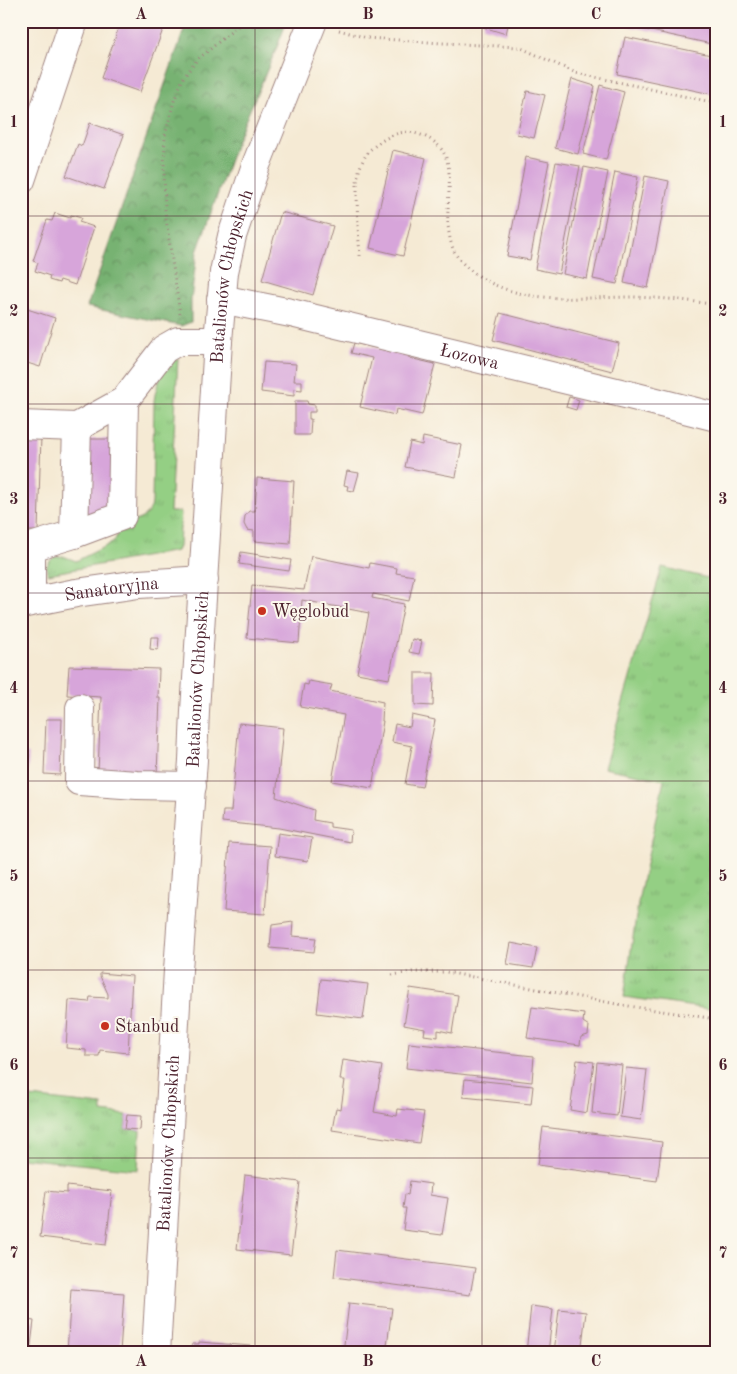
<svg xmlns="http://www.w3.org/2000/svg" width="737" height="1374" font-family="'Old Standard TT',serif">
  <style>
    .grass { fill: url(#grass-tufts); stroke: #6f7758 }
    .forest { fill: url(#forest-crowns); stroke: #60684e }
    .building { fill: #d7a5da }
    .lines { fill: none; stroke-linecap: round; stroke-linejoin: round }
    .minor-casing { stroke: #a08480; stroke-width: 30 }
    .path { stroke: #a08480; stroke-width: 3; stroke-dasharray: 1 4; stroke-linecap: butt }
    .minor { stroke: #fff; stroke-width: 28 }
    .grid { fill: none; stroke: #4a1f2b; stroke-width: 1; stroke-opacity: 0.55 }
    .poi-dot { fill: #c8321e; stroke: #fbf7ec; stroke-width: 2 }
    .labels { text-anchor: middle; stroke-width: 4; stroke-linejoin: round; paint-order: stroke }
    .street-label { font-size: 18px; fill: #4a1f2b; stroke: #fbf7ec }
    .poi-label { font-size: 18px; fill: #4a1f2b; stroke: #fbf7ec; text-anchor: start }
    .neatline { fill: none; stroke: #4a1f2b; stroke-width: 2 }
    .grid-label { font-size: 16px; text-anchor: middle; font-weight: bold; fill: #4a1f2b }
  </style>
  <defs>
    <pattern id="grass-tufts" width="24" height="20" patternUnits="userSpaceOnUse" patternTransform="scale(1.25)"><rect width="24" height="20" fill="#94cf84"/><path d="M3 7l-1-3M5 7V3M7 7l1-3M15 17l-1-3M17 17v-4M19 17l1-3" fill="none" stroke="#81b172"/></pattern>
    <pattern id="forest-crowns" width="20" height="18" patternUnits="userSpaceOnUse" patternTransform="scale(1.25)"><rect width="20" height="18" fill="#77b272"/><path d="M2 6a3 3 0 1 1 6 0M12 15a3 3 0 1 1 6 0" fill="none" stroke="#64905e"/></pattern>
  </defs>
  <rect width="100%" height="100%" fill="#fbf7ec"/>
  <filter id="ink" filterUnits="userSpaceOnUse"><feTurbulence type="fractalNoise" baseFrequency=".02" numOctaves="2"/><feDisplacementMap in="SourceGraphic" scale="10" xChannelSelector="R" yChannelSelector="G"/><feConvolveMatrix kernelMatrix="1 2 1 2 8 2 1 2 1" color-interpolation-filters="sRGB"/></filter>
  <filter id="wash" filterUnits="userSpaceOnUse"><feTurbulence type="fractalNoise" baseFrequency=".0096" numOctaves="4" result="noise"/><feDisplacementMap in="SourceGraphic" scale="20" xChannelSelector="R" yChannelSelector="G"/><feGaussianBlur stdDeviation="1.12" result="paint"/><feColorMatrix in="noise" values="0 0 0 0 0 0 0 0 0 0 0 0 0 0 0 0 0 1.4 0 .05"/><feComposite in="paint" operator="in"/></filter>
  <g filter="url(#wash)">
    <rect width="100%" height="100%" fill="#f5ead4"/>
    <!-- grass -->
    <path class="grass" d="M178 358 170 512H181L179 546 177 551 48 574C44 566 49 562 54 557L63 556 76 561 114 542 122 524C136 521 149 519 152 503L154 401C156 384 163 367 178 358Z
      M662 567 716 580V1010L624 997 639 897 664 780 604 768Z
      M21 1096 102 1105V1112L127 1115 125 1129 140 1130 138 1170 21 1158V1134L23 1115 21 1114Z"/>
    <!-- forest -->
    <path class="forest" d="M187 21H287L277 47 237 140 197 252 191 300V322L181 326 87 307Z"/>
    <g id="blocks">
      <!-- building -->
      <path class="building" d="M121 21H156L165 24 140 92 101 78Z
        M484 21H509L506 34 483 27Z
        M629 21H716V45L628 26Z
        M625 37 716 56V95L617 74Z
        M572 79 595 86 578 154 555 148Z
        M600 85 624 92 606 160 583 154Z
        M527 91 545 95 534 138 517 134Z
        M90 123 124 135 104 189 66 176 78 144 82 146Z
        M393 150 426 158 403 256 370 248Z
        M526 157 549 162 530 260 507 256Z
        M556 162 580 166 559 274 535 269Z
        M584 167 608 172 587 279 563 274Z
        M615 172 638 177 617 284 593 279Z
        M645 176 669 181 648 288 624 283Z
        M281 212 333 226 313 295 262 280Z
        M55 213 70 218 71 215 81 218 79 222 94 227 75 285 60 280 59 283 49 280 50 276 35 271 38 263 33 261 47 220 52 221Z
        M21 307 55 318 40 367 21 361Z
        M500 313 619 343 612 371 493 340Z
        M354 343 409 356V358L435 364 422 415 396 409 395 415 360 407 372 358 351 353Z
        M264 362 296 364 294 381H302V390L294 389V396L261 392Z
        M569 397 579 400 576 410 566 407Z
        M295 401H307L308 404 315 405V412H309V419H311L310 435H295Z
        M21 435 41 436 38 531H21Z
        M423 437 462 445 456 477 405 467 410 442 422 445Z
        M82 439H119L118 527 81 526Z
        M347 471 359 473 354 491 347 490 348 486 344 485Z
        M257 478 294 481 290 544 254 541V531L247 530 244 524 245 516 249 511H255Z
        M241 552 291 560 289 571 239 564Z
        M311 556 369 568 370 563 397 568 396 573 414 576 409 601 373 594 372 598 404 604 389 679 357 673 369 613 302 600 299 643 247 638 252 585 304 590Z
        M151 637H159L158 650 150 649Z
        M412 639 422 641 419 654 409 652Z
        M69 666 159 669 158 698H160L157 775 98 773 101 697 67 695Z
        M415 673H434L433 706 415 705Z
        M309 681 332 685 330 691 383 702 382 721H383L372 788 332 781 344 715 300 707 304 684 308 685Z
        M412 715 435 720 422 787 405 784 412 746 392 742 395 724 410 727Z
        M46 719H62L60 775 44 774Z
        M239 723 283 728 276 797 314 810 313 820 330 823V827L351 830 350 842 279 828 222 822 223 811H231Z
        M21 753 29 754 27 782 21 781Z
        M278 833 312 838 308 861 275 856Z
        M229 843 270 846 265 914 224 911Z
        M293 922 292 936 316 938 314 952 270 948 272 925Z
        M511 943 537 948 533 968 507 964Z
        M100 973 132 976 128 1053 100 1050 99 1056H86V1050L66 1048 69 1000 89 1002 90 997 108 998V994L100 976Z
        M321 979 368 984 363 1019 317 1013Z
        M410 988 458 995 452 1033 438 1030V1037L424 1035 425 1029 404 1025Z
        M532 1007 584 1014 583 1022 589 1026 588 1035 581 1037 580 1045 527 1038Z
        M409 1043 534 1056 532 1082 406 1068Z
        M343 1060 382 1066 374 1112 397 1116 398 1109 424 1112 419 1143 332 1130 336 1108 341 1109 345 1080H340Z
        M577 1060 594 1062 587 1113 570 1110Z
        M597 1062 622 1065 617 1116 592 1113Z
        M626 1068 647 1070 641 1120 620 1117Z
        M465 1079 533 1086 531 1104 463 1097Z
        M127 1115 141 1116 140 1130 125 1129Z
        M543 1127 662 1142 657 1181 538 1165Z
        M245 1175 300 1182 291 1255 237 1249Z
        M410 1181 431 1184 430 1195 448 1198 442 1235 403 1230 406 1208H403L405 1194 408 1195Z
        M67 1186 112 1191 106 1245 40 1237 46 1191 67 1193Z
        M337 1250 475 1268 470 1295 334 1277Z
        M71 1289 124 1293 120 1353H67Z
        M349 1303 392 1308 386 1353H343Z
        M531 1306 553 1309 548 1353H526Z
        M559 1309 586 1312 581 1353H554Z
        M21 1319 34 1321 30 1353H21Z
        M199 1342 251 1346V1353H191L192 1344H199Z"/>
    </g>
  </g>
  <g filter="url(#ink)">
    <use href="#blocks" fill-opacity="0" stroke="#a08480" stroke-width="1"/>
    <g class="lines">
      <defs>
        <g id="minor">
          <path d="M21 180 74 21"/>
          <path id="s1" d="M221 299 291 313 629 395 716 417"/>
          <path d="M21 425 77 427"/>
          <path d="M74 534 122 516 124 401"/>
          <path d="M31 601V547L74 534 77 427 124 401 164 349 178 341H218"/>
          <path id="s2" d="M21 604 76 593 139 584 204 580"/>
          <path d="M80 708 79 781 137 785 192 786"/>
          <path id="s3" d="M156 1353 178 970 193 760 195 711 218 341 224 272 232 236 256 165 313 21"/>
        </g>
      </defs>
      <!-- minor casing -->
      <use href="#minor" class="minor-casing"/>
      <!-- path -->
      <path class="path" d="M339 30 367 38 442 43 519 47 576 73 716 103
        M360 256C358 232 357 208 357 184 357 173 363 156 371 149 384 138 400 128 418 134 457 146 449 179 448 210 447 223 449 240 454 251 461 265 475 274 487 281 531 305 585 297 633 297 661 298 688 300 716 305
        M180 314 165 212 164 171 165 136 174 101 183 78 197 60 244 21
        M392 975 412 972H446L622 1005 716 1019"/>
      <!-- minor -->
      <use href="#minor" class="minor"/>
    </g>
  </g>
  <!-- grid -->
  <path class="grid" d="M255 21V1353M482 21V1353M21 216H716M21 404H716M21 593H716M21 781H716M21 970H716M21 1158H716"/>
  <!-- markers -->
  <g class="poi-dot">
    <circle cx="262" cy="611" r="5"/>
    <circle cx="105" cy="1026" r="5"/>
  </g>
  <g class="labels">
    <!-- street labels -->
    <g class="street-label">
      <text dy="6" stroke="none"><textPath href="#s3" startOffset="1080">Batalionów Chłopskich</textPath></text>
      <text dy="6" stroke="none"><textPath href="#s1" startOffset="255">Łozowa</textPath></text>
      <text dy="6" stroke="none"><textPath href="#s2" startOffset="92">Sanatoryjna</textPath></text>
      <text dy="6" stroke="none"><textPath href="#s3" startOffset="675">Batalionów Chłopskich</textPath></text>
      <text dy="6" stroke="none"><textPath href="#s3" startOffset="210">Batalionów Chłopskich</textPath></text>
    </g>
    <!-- poi labels -->
    <g class="poi-label">
      <text x="272" y="617">Węglobud</text>
      <text x="115" y="1032">Stanbud</text>
    </g>
  </g>
  <!-- margin -->
  <rect width="737" height="1374" fill="none" stroke="#fbf7ec" stroke-width="55"/>
  <rect x="28" y="28" width="682" height="1318" class="neatline"/>
  <g class="grid-label">
    <text x="141" y="19">A</text>
    <text x="368" y="19">B</text>
    <text x="596" y="19">C</text>
    <text x="14" y="127">1</text>
    <text x="723" y="127">1</text>
    <text x="14" y="316">2</text>
    <text x="723" y="316">2</text>
    <text x="14" y="504">3</text>
    <text x="723" y="504">3</text>
    <text x="14" y="693">4</text>
    <text x="723" y="693">4</text>
    <text x="14" y="881">5</text>
    <text x="723" y="881">5</text>
    <text x="14" y="1070">6</text>
    <text x="723" y="1070">6</text>
    <text x="14" y="1258">7</text>
    <text x="723" y="1258">7</text>
    <text x="141" y="1366">A</text>
    <text x="368" y="1366">B</text>
    <text x="596" y="1366">C</text>
  </g>
</svg>
